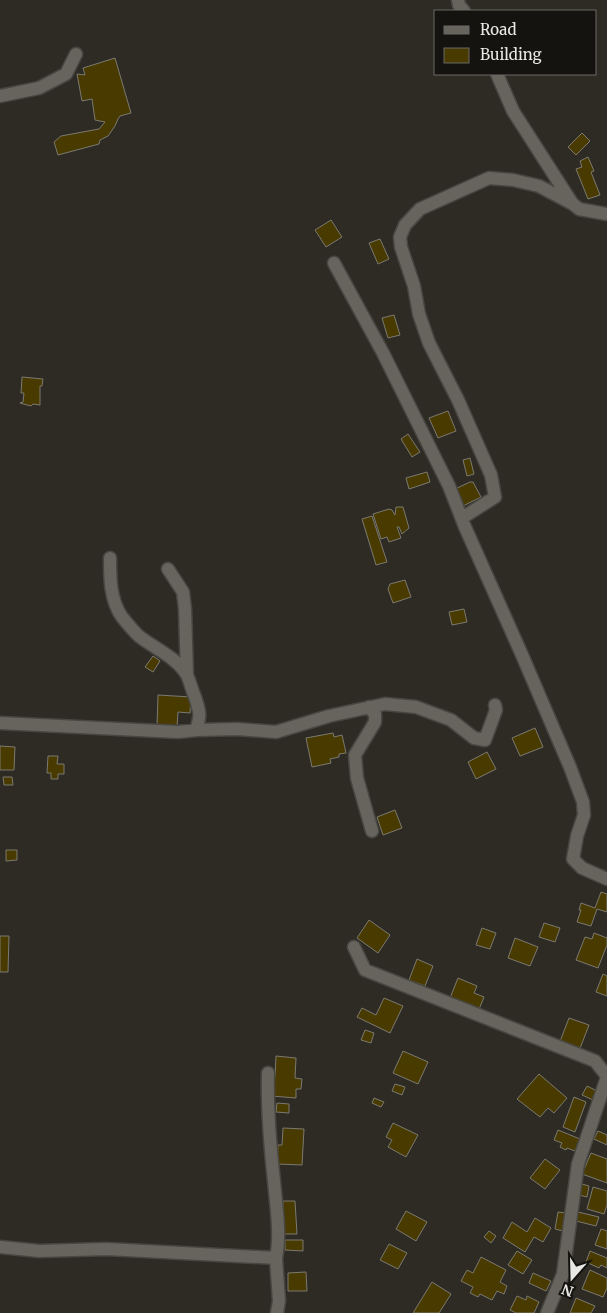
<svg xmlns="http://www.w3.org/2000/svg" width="607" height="1313" font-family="Merriweather,serif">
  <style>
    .building { fill: #493b00; stroke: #7b7971 }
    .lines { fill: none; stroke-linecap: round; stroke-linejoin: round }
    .minor-casing { stroke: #484641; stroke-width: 15 }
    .minor { stroke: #66645c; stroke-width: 12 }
  </style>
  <rect width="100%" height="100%" fill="#2d2b24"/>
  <!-- building -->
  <path class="building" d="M115 58 131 113 120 116 118 119 115 126 108 136 100 140 99 144 58 155 54 142 61 136 99 129 105 122 95 120 92 99 82 101 77 74 85 75 83 68Z
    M582 133 590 141 576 155 568 147Z
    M588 157 594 171 591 172 600 195 588 199 576 169 582 167 580 161Z
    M331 220 342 237 326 247 315 230Z
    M380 239 389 259 378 264 369 243Z
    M394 315 400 335 388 338 382 318Z
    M22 377 43 379 42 386H40V405L33 404 31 406 20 403 23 402 24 393H21Z
    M448 411 456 431 438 438 429 418Z
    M408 434 420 452 412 457 401 439Z
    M470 458 474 474 467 476 463 460Z
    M427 472 430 482 409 489 406 478Z
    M470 482H473L481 497 463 506 455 489Z
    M396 507H403L409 528 402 534 399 527H397L401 538 389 542 387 537 381 539 373 514 389 509 392 510 395 515Z
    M372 516 387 562 376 565 362 519Z
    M405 580 411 597 393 603 388 589 390 584Z
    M464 609 467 622 452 625 449 612Z
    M153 656 160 661 153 672 145 667Z
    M158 695 191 697 190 713 178 712 177 727 157 726Z
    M535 728 543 747 520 756 512 738Z
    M333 733 334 737 342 735 346 753 339 754V757L330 759 331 763 312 767 306 738Z
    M0 746 15 747 14 770H0Z
    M487 752 496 769 476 779 468 762Z
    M48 756H58L57 764H64V774H58V779H51V773H47Z
    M3 777H12L13 785H4Z
    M395 810 402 828 383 835 377 817Z
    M6 850H17V860L6 861Z
    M601 892 607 894V912L597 909 591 926 577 922 581 910H579L581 903 595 908Z
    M369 920 390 935 378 953 357 938Z
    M544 923 560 928 555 942 539 937Z
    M482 928 496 933 490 949 476 945Z
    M594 933 607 938V945L598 968 576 960 585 937 592 939Z
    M0 936H9L8 972H0Z
    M515 938 538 947 530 966 508 958Z
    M417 959 433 966 425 986 409 980Z
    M603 974 607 976V996L596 992Z
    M458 978 477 986 474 993 484 997 478 1012 450 998Z
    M384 998 403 1006 390 1033 357 1017 362 1008 376 1015Z
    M569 1018 589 1025 579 1051 559 1044Z
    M365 1030 374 1033 371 1043 361 1040Z
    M403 1051 428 1062 418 1084 393 1073Z
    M276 1056 296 1058 295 1078 302 1079 301 1089H296V1098L271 1096 272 1077H275Z
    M539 1074 567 1098 554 1113 548 1108 540 1117 517 1099Z
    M395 1084 405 1087 402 1095 392 1091Z
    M587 1086 597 1091 593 1100 582 1095Z
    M574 1097 586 1102 575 1132 563 1127Z
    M374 1098 384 1102 381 1107 372 1103Z
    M277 1103 289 1104V1113L276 1112Z
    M393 1123 418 1135 406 1157 388 1147 392 1140 386 1137Z
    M283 1128 304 1129 302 1165 277 1164 278 1145H282Z
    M558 1130 580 1139 575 1151 567 1148 566 1150 560 1147 562 1143 554 1140Z
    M598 1131 607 1135V1145L594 1139Z
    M591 1153 607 1159V1183L582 1174Z
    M545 1159 560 1170 545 1189 530 1178Z
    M582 1184 589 1186 587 1197 579 1195Z
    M593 1187 607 1191V1205L604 1214 587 1209Z
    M283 1201H295L297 1234H284Z
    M406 1211 427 1222 416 1241 396 1229Z
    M558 1212 566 1213 563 1231 555 1229Z
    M578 1212 599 1217 596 1226 576 1221Z
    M535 1218 551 1228 543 1242 534 1237 525 1252 503 1238 512 1222 527 1232Z
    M601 1229 607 1231V1249L595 1245Z
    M489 1231 496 1236 491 1243 484 1237Z
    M285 1240H303V1251L285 1250Z
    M389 1244 407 1253 398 1269 380 1260Z
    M517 1251 532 1260 523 1274 508 1265Z
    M590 1251 607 1258V1268L601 1265 599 1268 586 1262Z
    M481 1257 506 1270 500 1282 507 1286 504 1294 497 1291 492 1300 480 1294 478 1297 470 1293 473 1287 461 1281 467 1270 473 1273Z
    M590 1270 607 1278V1288L603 1297 582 1289Z
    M306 1272 307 1291H288V1273Z
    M533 1273 551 1281 546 1291 529 1283Z
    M432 1282 451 1294 439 1313H413Z
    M517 1296 526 1300 527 1296 539 1302 534 1313H516L510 1310Z
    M576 1298 595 1306 591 1313H570Z"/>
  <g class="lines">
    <defs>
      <path id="minor" d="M458 0 459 5 464 11
        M497 74 513 111 572 203
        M0 96 39 88 66 74 76 54
        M334 263 383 353 449 486 465 527 522 655 570 767 583 802 584 815 577 836 573 859 582 868 607 879
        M462 518 495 497 491 475 458 400 429 343 419 314 414 286 401 247 400 237 405 225 420 209 489 178 513 180 539 186 573 204 579 209 607 214
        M110 558C110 578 110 600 122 617 127 623 134 632 140 637 156 649 177 658 187 675 190 682 192 690 195 697 200 712 201 715 196 730
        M168 569 183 592 185 609 187 675
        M369 707 375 714V722L355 755 357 778 372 831
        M0 723 178 732 197 730 238 729 276 732 329 716 385 704 416 707 451 720 474 738 485 740 496 710 495 705
        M354 947 365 970 595 1061 607 1076
        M268 1073C267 1110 270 1145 274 1181 276 1205 281 1234 276 1258
        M0 1247 39 1251 107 1249 276 1258 279 1301 277 1313
        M547 1313 563 1274 578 1164 607 1077"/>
    </defs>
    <!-- minor casing -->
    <use href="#minor" class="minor-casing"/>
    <!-- minor -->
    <use href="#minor" class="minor"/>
  </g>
  <!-- legend -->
  <rect x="434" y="10" width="162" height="65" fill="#141310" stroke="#696865"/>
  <rect x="444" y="26" width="25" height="8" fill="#66645c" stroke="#696865"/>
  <text x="480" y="35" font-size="15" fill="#e9e8e4">Road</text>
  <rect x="444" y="48" width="25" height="15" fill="#493b00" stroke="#696865"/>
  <text x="480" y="60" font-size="15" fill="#e9e8e4">Building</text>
  <!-- north arrow -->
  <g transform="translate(572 1278) rotate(200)" stroke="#141310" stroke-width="4" paint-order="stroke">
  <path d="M0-4L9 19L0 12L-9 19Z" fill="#e9e8e4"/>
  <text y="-8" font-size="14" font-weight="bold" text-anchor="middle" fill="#e9e8e4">N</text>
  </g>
</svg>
